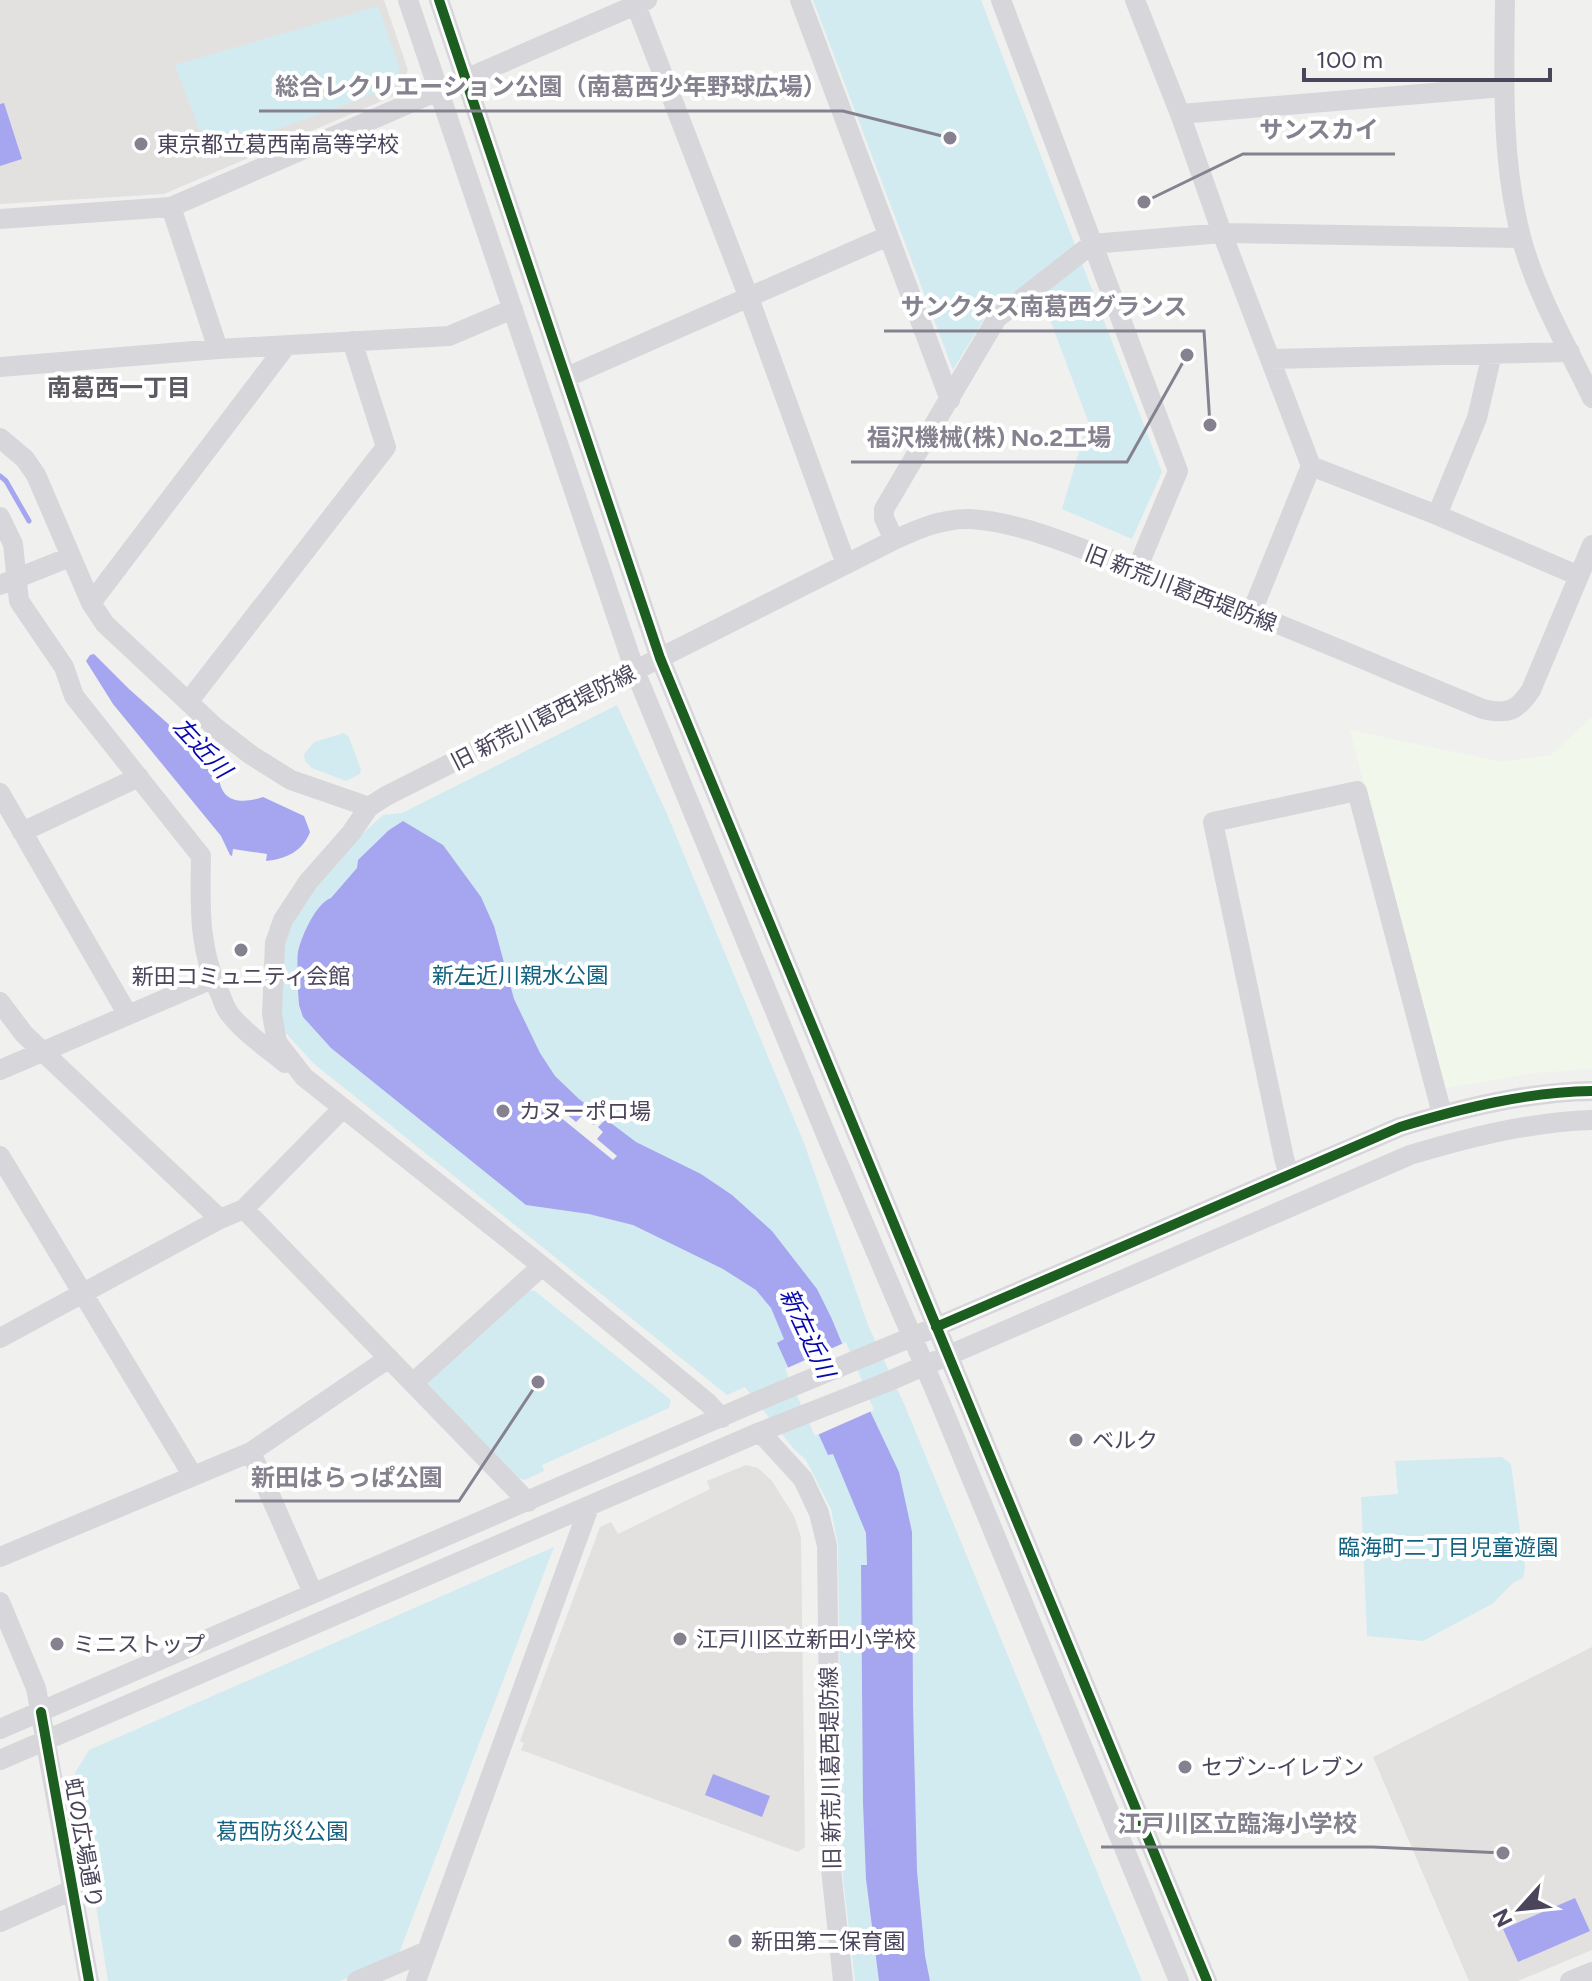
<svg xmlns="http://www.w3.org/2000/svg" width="1592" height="1981" font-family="Figtree,'Noto Sans JP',sans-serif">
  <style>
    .commercial { fill: #f1f7ea }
    .education { fill: #e2e1e0 }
    .green { fill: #d2ebf0 }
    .water { fill: #a5a6ef }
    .pier { fill: #f0f0ef }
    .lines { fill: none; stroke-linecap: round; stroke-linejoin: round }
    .stream { stroke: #a5a6ef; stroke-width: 5 }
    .minor { stroke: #d7d6db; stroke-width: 20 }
    .cycleway-casing { stroke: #fff; stroke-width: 15 }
    .cycleway { stroke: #1b5e20; stroke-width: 10 }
    .poi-dot { fill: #85818f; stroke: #fff; stroke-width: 3 }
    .labels { text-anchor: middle; stroke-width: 8; stroke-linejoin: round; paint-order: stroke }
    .poi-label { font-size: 22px; fill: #4b455c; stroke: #fff; text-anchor: start }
    .street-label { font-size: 22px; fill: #4b455c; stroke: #fff }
    .park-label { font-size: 22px; fill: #136280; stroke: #fff }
    .neighbourhood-label { font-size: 24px; font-weight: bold; fill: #5d5a63; stroke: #fff }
    .water-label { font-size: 24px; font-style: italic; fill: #0709ad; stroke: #fff }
    .leader { fill: none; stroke: #85818f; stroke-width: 3 }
    .callout-dot { fill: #85818f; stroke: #fff; stroke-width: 3 }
    .callout-label { font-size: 24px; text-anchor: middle; font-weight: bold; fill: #85818f; stroke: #fff; stroke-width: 8; stroke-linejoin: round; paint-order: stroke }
  </style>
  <rect width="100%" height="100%" fill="#f0f0ef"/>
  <!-- commercial -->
  <path class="commercial" d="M1592 717V1069L1534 1073 1442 1089 1350 730 1502 762 1551 755Z"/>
  <!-- education -->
  <path class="education" d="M0 0H384L408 70 398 94 164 194 0 204Z
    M746 1465 758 1468 772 1481 794 1516 801 1537 805 1847 798 1852 521 1750 524 1743 520 1741 600 1527 611 1522 618 1534 710 1489 707 1481Z
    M1592 1647V1950L1518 1981H1469L1373 1757Z"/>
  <!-- green -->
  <path class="green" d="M813 0H981L1162 472 1132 539 1062 509 1088 421 1034 277 988 312 953 370Z
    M378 6 400 69 391 86 348 104 208 153 175 65Z
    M617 705 667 814 804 1143 868 1325 905 1406 1142 1981H855L842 1869 838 1545 831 1509 806 1460 793 1448 745 1387 727 1395 313 1063 286 1033 279 1013 281 944 289 922 337 857 383 815 402 813Z
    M344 733 349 737 361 770 360 774 346 781 312 768 305 761 304 754 314 742Z
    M526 1290 535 1291 671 1400 669 1408 542 1465 544 1471 525 1480 514 1477 427 1386 428 1378Z
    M1502 1457 1511 1464 1525 1568 1523 1578 1513 1583 1492 1604 1423 1641 1367 1636 1361 1497 1398 1494 1395 1461Z
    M554 1547 398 1956 340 1981H108L75 1773 89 1750Z"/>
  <!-- water -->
  <path class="water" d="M4 103 22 159 0 166V104Z
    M94 654 129 689 219 769C217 800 237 806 263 797L304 816 310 832C303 851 286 859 266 861L267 854 233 849 232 856 230 855 221 836 113 704 86 661 90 655Z
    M403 821 443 845 481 897 494 926 514 999 540 1053 555 1076 579 1099 636 1142 701 1174 732 1195 772 1231 817 1289 831 1317 871 1413 899 1472 912 1532 913 1705 917 1871 925 1956 930 1981H879L866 1879 863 1803 861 1565H867L866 1533 833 1454 828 1455 777 1343 784 1339 771 1308 756 1290 723 1269 633 1225 589 1214 526 1205 331 1048 303 1017 299 1005 297 977H293V972H297C298 965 297 958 298 952 301 937 316 903 331 898L357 868 358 860 389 830Z
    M713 1774 770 1796 762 1817 705 1795Z
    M1575 1898 1590 1931 1518 1962 1503 1929Z"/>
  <!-- pier -->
  <path class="pier" d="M558 1107 576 1122 583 1115 594 1125 602 1116 606 1119 598 1127 603 1132 597 1139 617 1156 613 1160 554 1112Z
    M846 1342 874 1410 815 1436 785 1369Z"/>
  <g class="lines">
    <!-- stream -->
    <path class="stream" d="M0 476 6 481 29 521"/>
    <!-- minor -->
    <path class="minor" d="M408 0 635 671 829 1142 940 1402 1179 1981
      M439 0 660 658 1207 1981
      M634 0 749 298 846 564
      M800 0 950 400
      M1001 0 1178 471 1137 569
      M1135 0 1180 114 1222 233 1311 466 1251 614
      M1505 0C1504 79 1501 159 1521 237 1536 293 1567 346 1592 398
      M1180 114 1504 87
      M171 207 218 349
      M0 219 171 207 647 0
      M1271 359 1570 352
      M0 367 218 349 449 336 513 309
      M567 377 888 236
      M0 438 25 459 36 475 91 603 105 624 216 728 251 755 291 780 369 807
      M1311 466 1437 515 1579 576
      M1437 515 1477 418 1492 354
      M0 517 13 544 19 601 64 667 74 696 201 856C200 905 198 951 221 996 223 1002 225 1008 229 1013 242 1031 268 1049 285 1063
      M894 540 884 518V509L997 318 1092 244 1222 233 1521 238
      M0 585 70 557
      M91 603 286 346
      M188 702 386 447 352 341
      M0 793 128 1015
      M22 832 139 777
      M0 1002 24 1034 220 1219
      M0 1070 212 979
      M0 1156 193 1476
      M1289 1175 1284 1158 1213 822 1357 791 1442 1114
      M244 1209 528 1502
      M0 1338 220 1219 244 1209 343 1108
      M413 1383 542 1266
      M722 1418 708 1403 542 1266 304 1077 277 1042 272 1014 275 943 283 920 308 882 351 833 369 807 386 796 894 540C918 529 943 518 970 519 1020 522 1068 544 1115 561 1240 606 1361 659 1483 709 1508 715 1517 711 1531 690L1592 545
      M760 1432 803 1479 819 1513 827 1546 831 1869 843 1981
      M251 1452 313 1593
      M0 1557 251 1452 389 1358
      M0 1602 36 1688 89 1981
      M0 1729 772 1395 936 1327 1400 1127C1462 1108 1527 1092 1592 1091
      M0 1760 760 1432 887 1382 1410 1155C1470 1137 1530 1122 1592 1120
      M0 1922 72 1890
      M357 1981 427 1951
      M416 1981 589 1507
      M1570 1981 1592 1972"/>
    <defs>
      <path id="cycleway" d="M439 0 660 658 1207 1981
        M936 1327 1400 1127C1462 1108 1527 1092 1592 1091
        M41 1712 89 1981"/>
    </defs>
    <!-- cycleway casing -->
    <use href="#cycleway" class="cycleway-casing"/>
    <!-- cycleway -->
    <use href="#cycleway" class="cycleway"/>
  </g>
  <!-- markers -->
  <g class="poi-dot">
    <circle cx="141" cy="144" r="8"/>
    <circle cx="241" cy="950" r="8"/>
    <circle cx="503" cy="1111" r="8"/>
    <circle cx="1076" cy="1440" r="8"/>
    <circle cx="680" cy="1639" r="8"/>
    <circle cx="57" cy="1644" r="8"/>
    <circle cx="1185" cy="1767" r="8"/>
    <circle cx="735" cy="1941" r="8"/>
  </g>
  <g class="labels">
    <!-- poi labels -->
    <g class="poi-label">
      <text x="157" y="152">東京都立葛西南高等学校</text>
      <text x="241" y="984" text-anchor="middle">新田コミュニティ会館</text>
      <text x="519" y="1119">カヌーポロ場</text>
      <text x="1092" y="1448">ベルク</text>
      <text x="696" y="1647">江戸川区立新田小学校</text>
      <text x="73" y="1652">ミニストップ</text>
      <text x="1201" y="1775">セブン-イレブン</text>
      <text x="751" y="1949">新田第二保育園</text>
    </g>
    <!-- street labels -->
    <g class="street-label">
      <text transform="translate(1181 588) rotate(21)" y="8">旧 新荒川葛西堤防線</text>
      <text transform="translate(543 717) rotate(-27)" y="8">旧 新荒川葛西堤防線</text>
      <text transform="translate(830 1768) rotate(-91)" y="8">旧 新荒川葛西堤防線</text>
      <text transform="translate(84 1843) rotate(80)" y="8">虹の広場通り</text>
    </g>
    <!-- park labels -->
    <g class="park-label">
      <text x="520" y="983">新左近川親水公園</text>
      <text x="1448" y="1555">臨海町二丁目児童遊園</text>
      <text x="282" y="1839">葛西防災公園</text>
    </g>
    <!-- neighbourhood labels -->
    <g class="neighbourhood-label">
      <text x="119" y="396">南葛西一丁目</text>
    </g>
    <!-- water labels -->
    <g class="water-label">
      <text transform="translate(202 748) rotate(47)" y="8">左近川</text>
      <text transform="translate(807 1333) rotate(65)" y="8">新左近川</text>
    </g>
  </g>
  <!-- callouts -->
  <path class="leader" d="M950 138L843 111H259M1144 202L1243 154H1395M1210 425L1204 331H884M1187 355L1127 462H851M538 1382L459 1501H235M1503 1853L1373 1847H1101"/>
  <g class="callout-dot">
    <circle cx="950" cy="138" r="8"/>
    <circle cx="1144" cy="202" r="8"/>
    <circle cx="1210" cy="425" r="8"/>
    <circle cx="1187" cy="355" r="8"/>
    <circle cx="538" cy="1382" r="8"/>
    <circle cx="1503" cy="1853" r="8"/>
  </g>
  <g class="callout-label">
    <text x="551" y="95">総合レクリエーション公園（南葛西少年野球広場）</text>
    <text x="1319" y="138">サンスカイ</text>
    <text x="1044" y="315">サンクタス南葛西グランス</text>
    <text x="989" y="446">福沢機械(株) No.2工場</text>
    <text x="347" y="1486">新田はらっぱ公園</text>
    <text x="1237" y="1832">江戸川区立臨海小学校</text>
  </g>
  <!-- north arrow -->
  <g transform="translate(1520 1909) rotate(243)" stroke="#ffffff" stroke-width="6" paint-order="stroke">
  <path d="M0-6L14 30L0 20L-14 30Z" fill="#4b455c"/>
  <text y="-12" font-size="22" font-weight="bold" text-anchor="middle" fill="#4b455c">N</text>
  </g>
  <!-- scale -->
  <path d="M1304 68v12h246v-12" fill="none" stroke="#4b455c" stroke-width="4"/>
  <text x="1316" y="68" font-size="24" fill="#4b455c" stroke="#ffffff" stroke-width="6" paint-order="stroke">100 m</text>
</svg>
